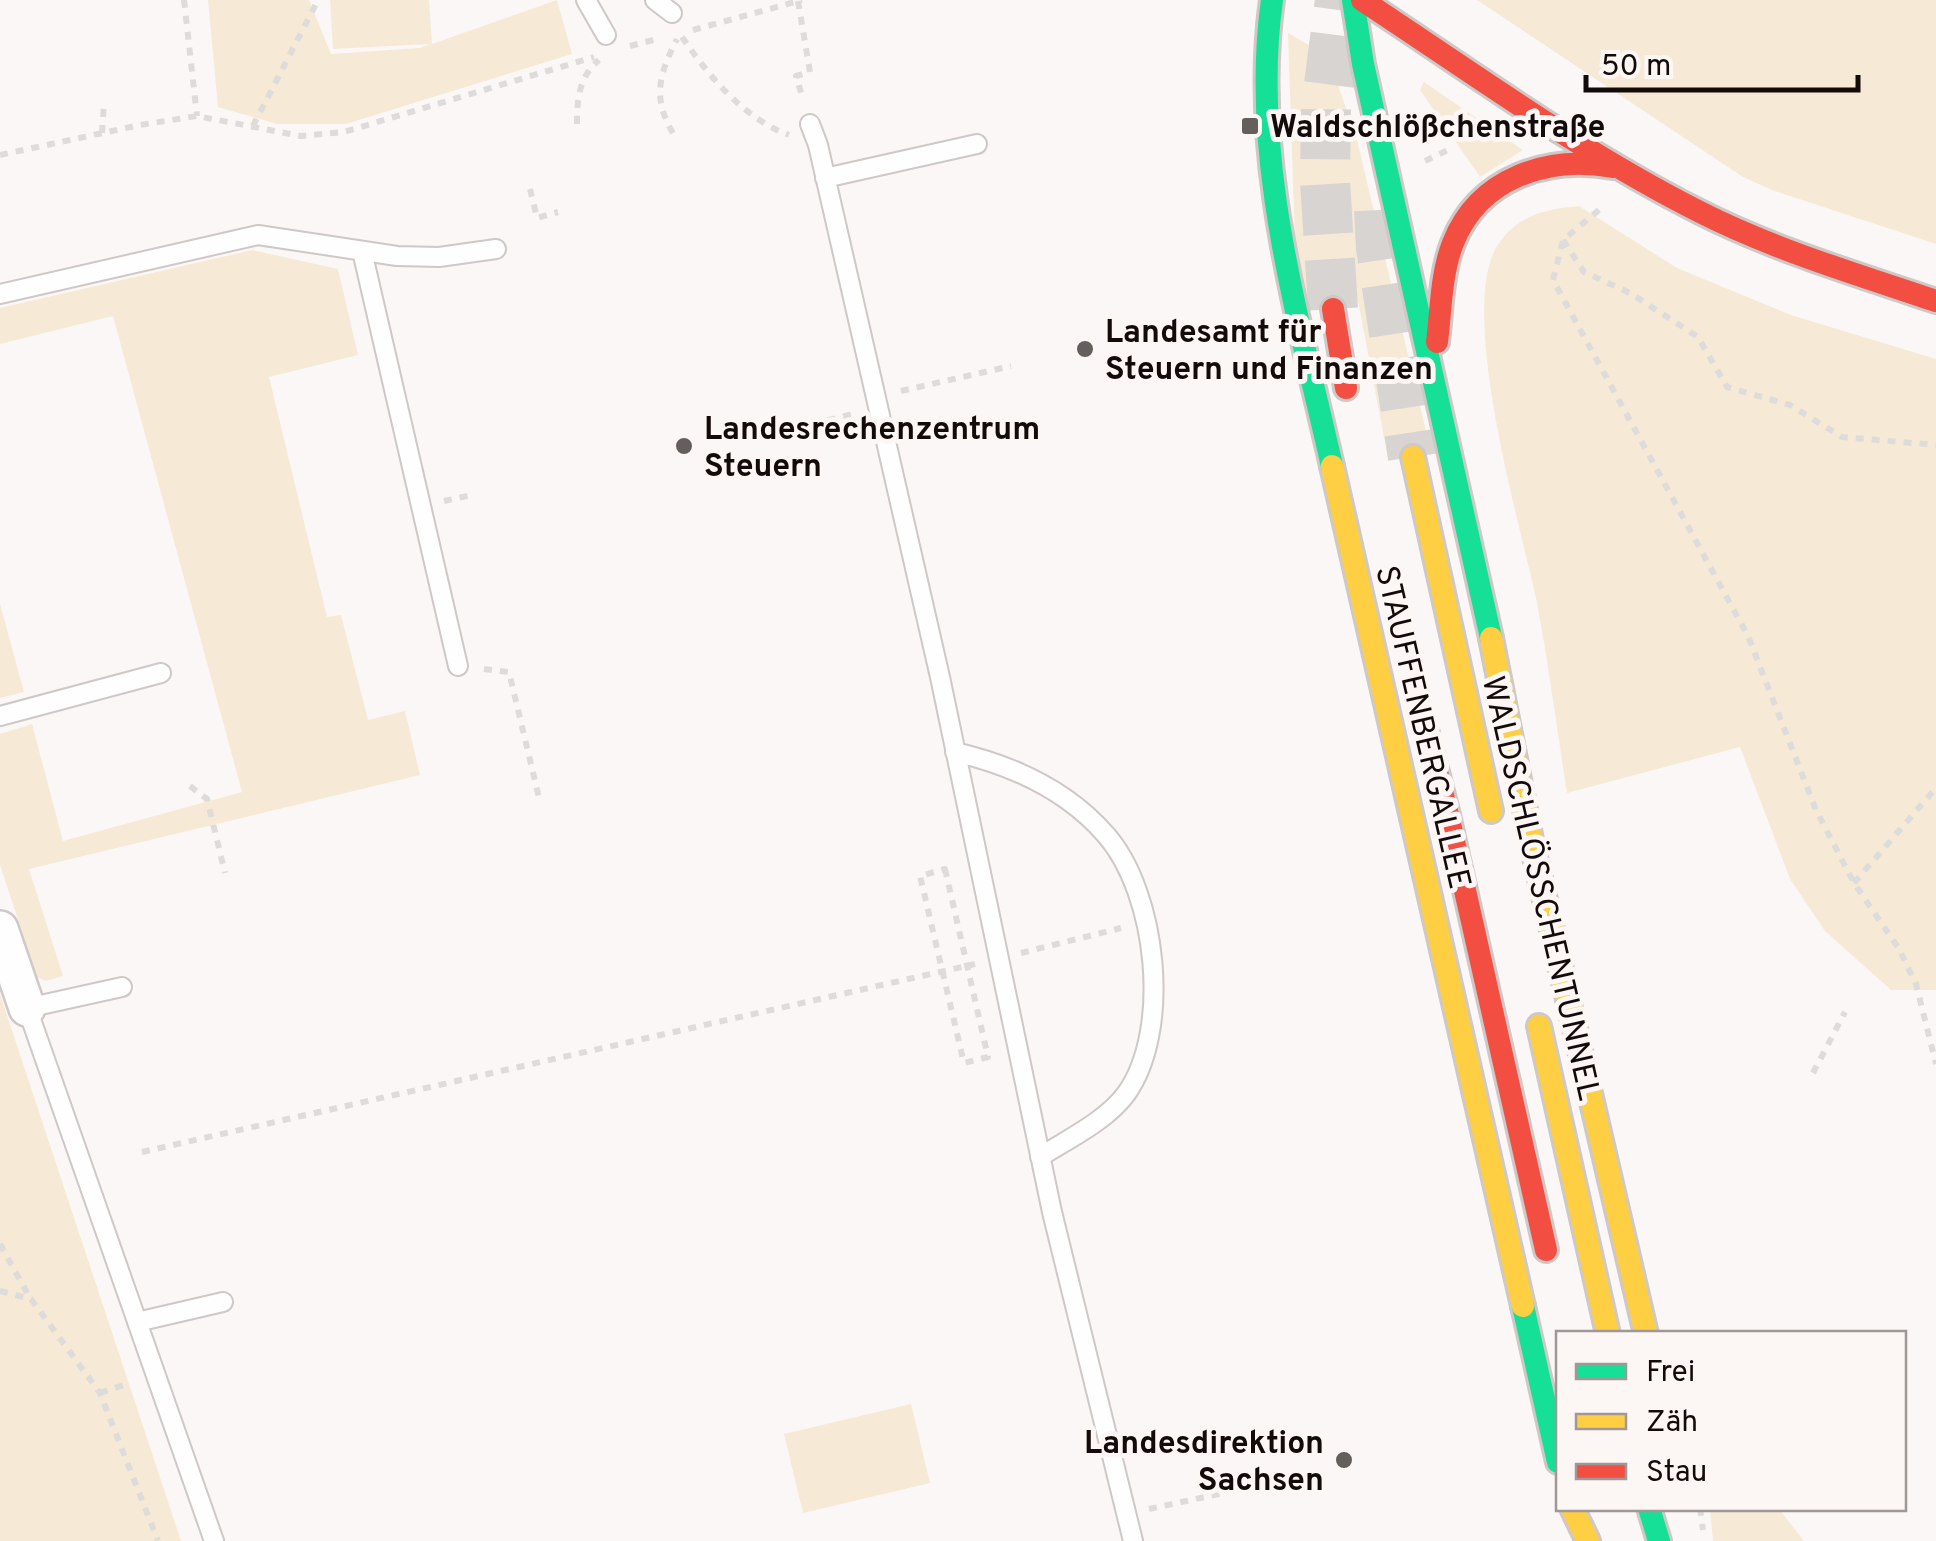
<svg xmlns="http://www.w3.org/2000/svg" width="1936" height="1541" font-family="Overpass,sans-serif">
  <style>
    .green { fill: #f6ead7 }
    .lines { fill: none; stroke-linecap: round; stroke-linejoin: round }
    .secondary-tunnel { stroke: #d8d4d2; stroke-width: 50; stroke-dasharray: 50 25; stroke-linecap: butt }
    .lane-casing { stroke: #cec8c6; stroke-width: 22 }
    .street-casing { stroke: #cec8c6; stroke-width: 40 }
    .fast-casing { stroke: #cec8c6; stroke-width: 28 }
    .slow-casing { stroke: #cec8c6; stroke-width: 28 }
    .jam-casing { stroke: #cec8c6; stroke-width: 28 }
    .path { stroke: #dddcdb; stroke-width: 6; stroke-dasharray: 8 8; stroke-linecap: butt }
    .lane { stroke: #fefefe; stroke-width: 18 }
    .street { stroke: #fefefe; stroke-width: 35 }
    .fast { stroke: #16e098; stroke-width: 22 }
    .slow { stroke: #ffcf43; stroke-width: 22 }
    .jam { stroke: #f24e42; stroke-width: 22 }
    .poi-dot { fill: #645e5c; stroke: #fcf6f5; stroke-width: 4 }
    .labels { text-anchor: middle; stroke-width: 10; stroke-linejoin: round; paint-order: stroke }
    .poi-label { font-size: 32px; font-weight: bold; fill: #130b09; stroke: #fcf6f5; text-anchor: start }
    .street-label { font-size: 32px; fill: #130b09; stroke: #fcf6f5 }
  </style>
  <rect width="100%" height="100%" fill="#fbf7f6"/>
  <!-- green -->
  <path class="green" d="M208 0H309L331 54 420 48 430 44 333 49 330 0H429L432 44 557 0 572 54 346 124H277L218 107Z
    M1477 0H1936V244L1772 190 1743 177Z
    M1288 33 1328 56 1357 140 1430 448 1388 458 1358 301 1307 308 1295 243Z
    M1424 82 1523 150 1480 177 1420 90Z
    M1579 206 1677 268 1791 315 1936 359V990H1891L1825 931 1790 879 1740 747 1567 793C1557 730 1549 666 1537 603 1521 526 1455 306 1499 243 1519 214 1548 209 1579 206Z
    M252 250 338 269 358 355 269 377 327 617 341 615 368 720 405 711 420 775 29 869 63 976 46 981 37 977 0 865V734L32 724 63 841 242 792 113 316 0 344V308Z
    M0 604 24 692 0 698Z
    M0 994 181 1541H0Z
    M911 1404 930 1483 803 1513 784 1434Z
    M1710 1509H1779L1804 1541H1713Z"/>
  <g class="lines">
    <!-- secondary-tunnel -->
    <path class="secondary-tunnel" d="M1379 210 1381 248 1413 457
      M1333 309 1325 181 1326 108 1340 0"/>
    <defs>
      <path id="lane" d="M586 0 606 35
        M655 0 672 13
        M810 124 818 145 940 677 1052 1212 1133 1541
        M825 178 977 144
        M362 251 458 666
        M0 294 258 235 397 256 439 257 496 249
        M0 716 161 673
        M955 752C1011 765 1067 790 1106 835 1157 893 1172 1030 1126 1094 1106 1121 1068 1139 1040 1157
        M122 987 27 1008 214 1541
        M137 1322 223 1302"/>
      <path id="street" d="M0 929 27 1008"/>
      <path id="fast" d="M1272 0C1250 156 1298 315 1332 466
        M1353 0 1363 64 1491 638
        M1523 1306 1558 1462
        M1649 1508 1659 1541"/>
      <path id="slow" d="M1413 457 1491 811
        M1332 466 1523 1306
        M1491 638 1531 840 1646 1334
        M1539 1026 1608 1334
        M1572 1508 1588 1541"/>
      <path id="jam" d="M1362 0C1473 73 1581 152 1700 212 1775 250 1856 274 1936 301
        M1333 309 1346 388
        M1437 342C1441 310 1441 273 1453 243 1479 177 1549 155 1613 167
        M1422 714 1448 815 1546 1250"/>
    </defs>
    <!-- lane casing -->
    <use href="#lane" class="lane-casing"/>
    <!-- street casing -->
    <use href="#street" class="street-casing"/>
    <!-- fast casing -->
    <use href="#fast" class="fast-casing"/>
    <!-- slow casing -->
    <use href="#slow" class="slow-casing"/>
    <!-- jam casing -->
    <use href="#jam" class="jam-casing"/>
    <!-- path -->
    <path class="path" d="M184 0 197 116
      M798 1 810 72 796 76 803 99
      M693 30 802 0
      M682 37C708 75 744 119 789 135
      M630 46 661 38
      M577 124C577 98 579 77 599 60
      M253 126 318 0
      M102 133 104 103
      M673 133C652 98 659 74 677 39
      M0 155 140 125 197 116 301 136 344 132 594 57
      M1425 161 1450 149
      M530 189 537 218 558 212
      M1599 210 1563 240 1553 280 1748 636 1816 810 1854 883 1899 949 1916 984 1936 1064
      M1563 240 1584 272 1630 293 1698 337 1727 387 1790 405 1842 437 1936 445
      M901 391 1011 366
      M812 424 853 414
      M444 501 472 495
      M484 669 509 672 540 802
      M190 786 207 799 225 873
      M945 869 988 1057 964 1063 920 876Z
      M1854 883 1936 788
      M1021 953 1121 928
      M1813 1073 1845 1012
      M142 1152 975 964
      M0 1244 30 1298
      M0 1291 31 1299 100 1393 158 1541
      M100 1393 130 1383
      M1700 1508 1703 1530
      M1149 1509 1265 1484"/>
    <!-- lane -->
    <use href="#lane" class="lane"/>
    <!-- street -->
    <use href="#street" class="street"/>
    <!-- fast -->
    <use href="#fast" class="fast"/>
    <!-- slow -->
    <use href="#slow" class="slow"/>
    <!-- jam -->
    <use href="#jam" class="jam"/>
  </g>
  <!-- markers -->
  <g class="poi-dot">
    <rect x="1240" y="116" width="20" height="20" rx="5"/>
    <circle cx="1085" cy="349" r="10"/>
    <circle cx="684" cy="446" r="10"/>
    <circle cx="1344" cy="1460" r="10"/>
  </g>
  <g class="labels">
    <!-- poi labels -->
    <g class="poi-label">
      <text x="1270" y="137">Waldschlößchenstraße</text>
      <text x="1105" y="342">Landesamt für<tspan x="1105" dy="37">Steuern und Finanzen</tspan></text>
      <text x="704" y="439">Landesrechenzentrum<tspan x="704" dy="37">Steuern</tspan></text>
      <text x="1324" y="1453" text-anchor="end">Landesdirektion<tspan x="1324" dy="37">Sachsen</tspan></text>
    </g>
    <!-- street labels -->
    <g class="street-label">
      <text transform="translate(1424 727) rotate(77)" y="11">STAUFFENBERGALLEE</text>
      <text transform="translate(1542 888) rotate(77)" y="11">WALDSCHLÖSSCHENTUNNEL</text>
    </g>
  </g>
  <!-- legend -->
  <rect x="1556" y="1331" width="350" height="180" fill="#fcf6f5" stroke="#9f9897" stroke-width="2.5"/>
  <rect x="1576" y="1364" width="50" height="15" fill="#16e098" stroke="#9f9897" stroke-width="2.5"/>
  <text x="1646" y="1381" font-size="30" fill="#130b09">Frei</text>
  <rect x="1576" y="1414" width="50" height="15" fill="#ffcf43" stroke="#9f9897" stroke-width="2.5"/>
  <text x="1646" y="1431" font-size="30" fill="#130b09">Zäh</text>
  <rect x="1576" y="1464" width="50" height="15" fill="#f24e42" stroke="#9f9897" stroke-width="2.5"/>
  <text x="1646" y="1481" font-size="30" fill="#130b09">Stau</text>
  <!-- scale -->
  <path d="M1586 75v15h272v-15" fill="none" stroke="#130b09" stroke-width="5"/>
  <text x="1601" y="75" font-size="30" fill="#130b09" stroke="#fcf6f5" stroke-width="8" paint-order="stroke">50 m</text>
</svg>
